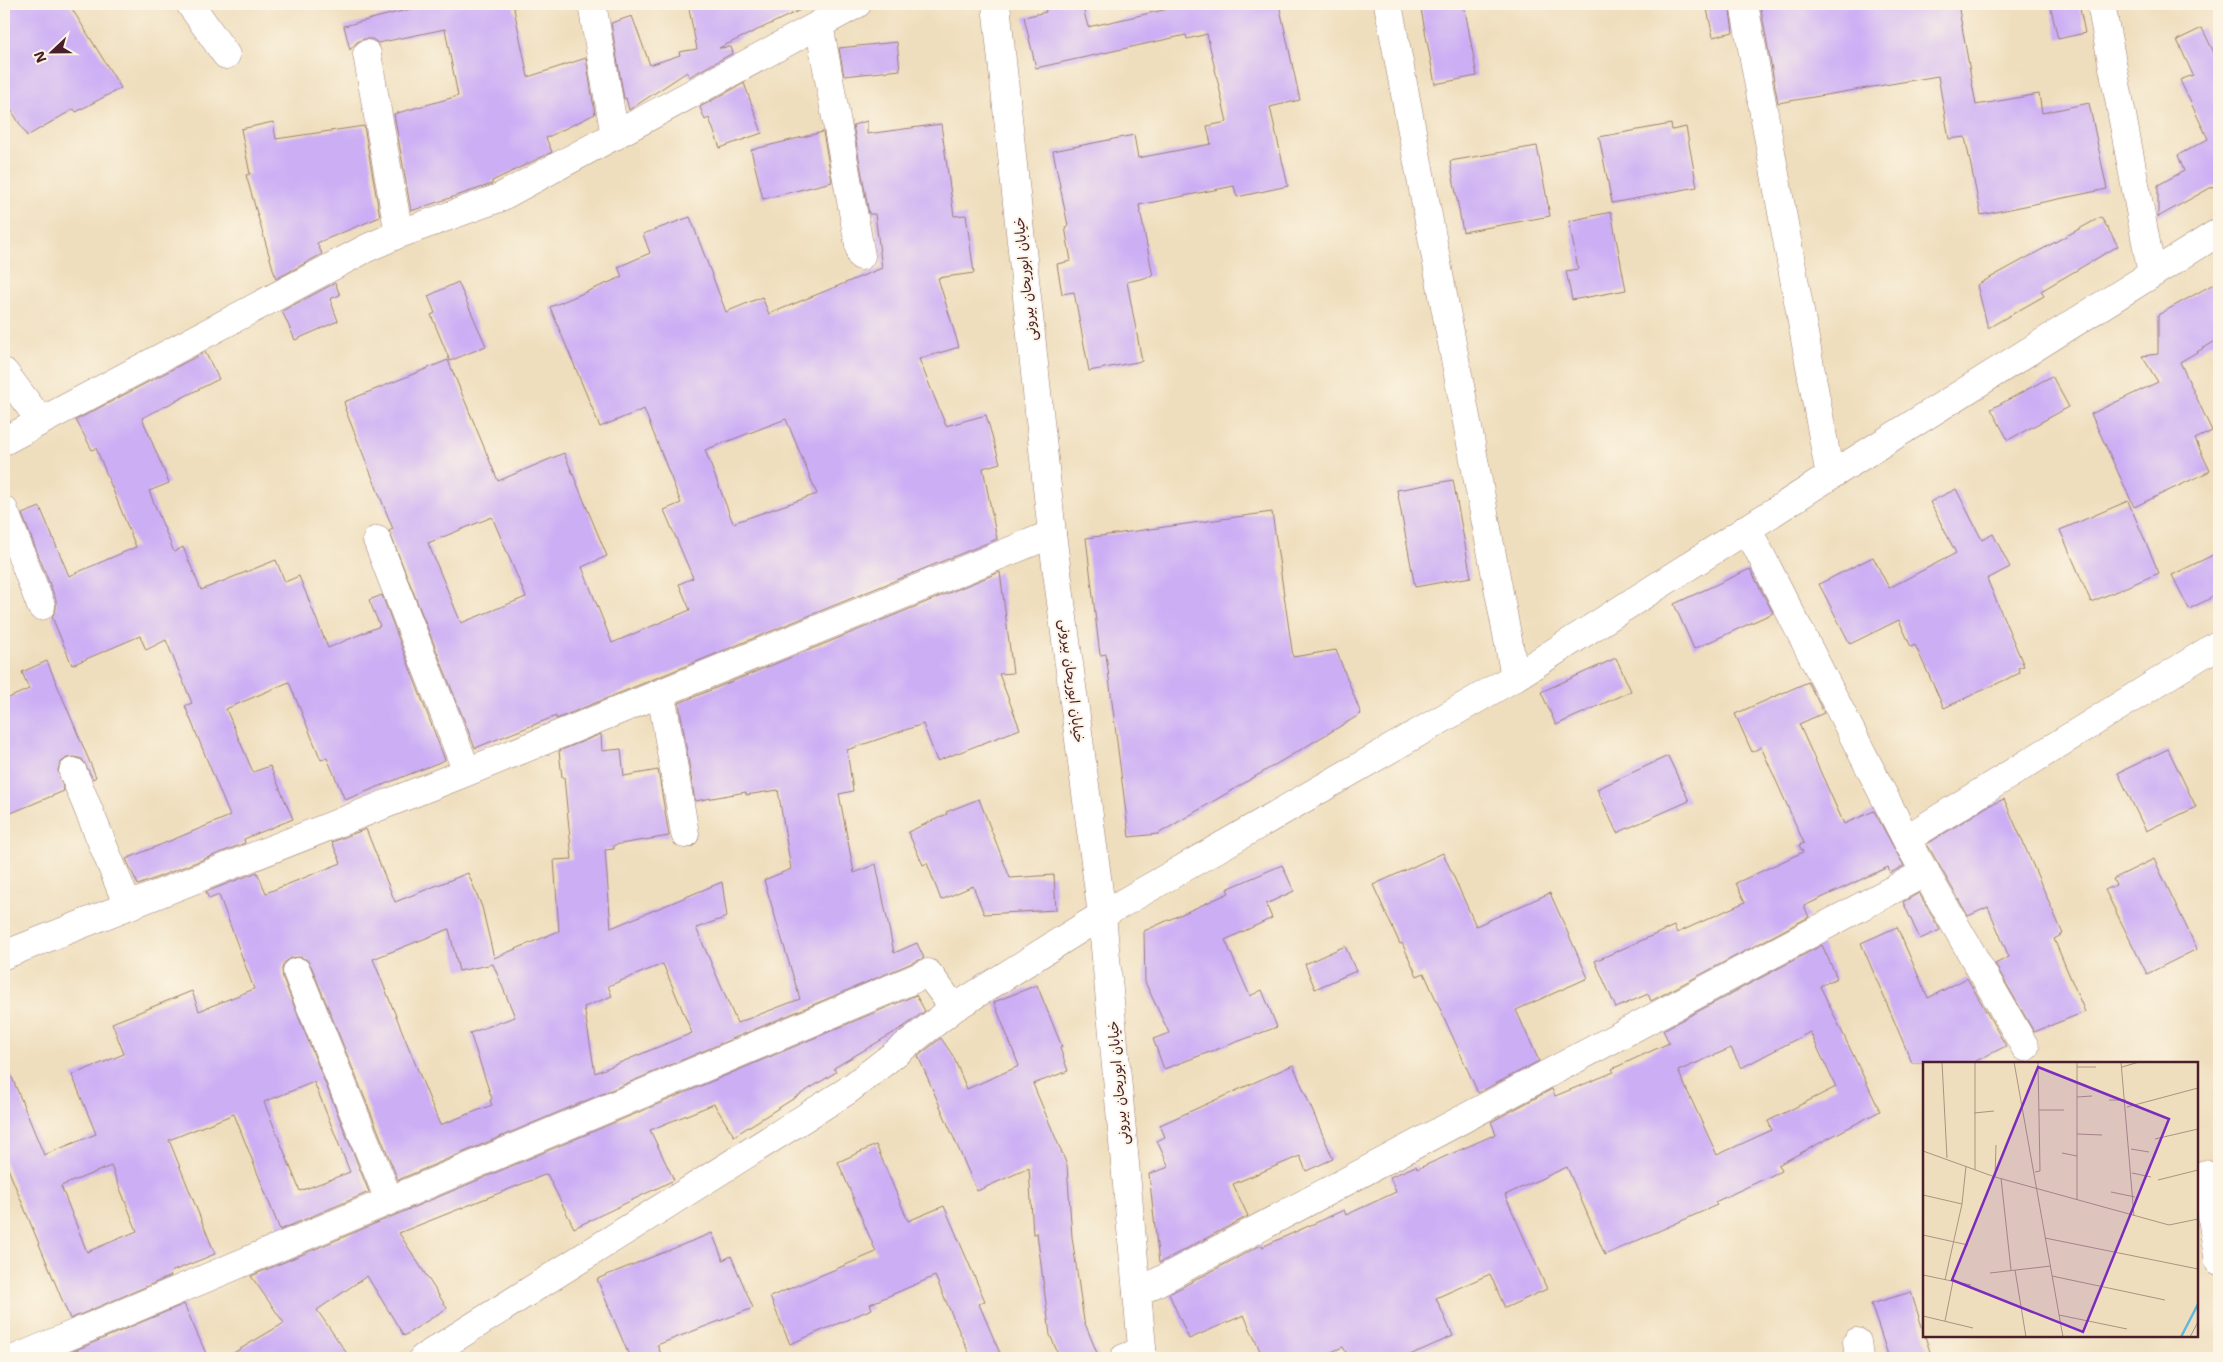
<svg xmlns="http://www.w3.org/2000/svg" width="2223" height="1362" font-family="'Shantell Sans','Playpen Sans Arabic',sans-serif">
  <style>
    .building { fill: #ccaef5; fill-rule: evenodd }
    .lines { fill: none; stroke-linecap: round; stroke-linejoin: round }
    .minor-casing { stroke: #9c7e74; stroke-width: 29 }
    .tertiary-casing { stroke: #9c7e74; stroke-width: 29 }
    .minor { stroke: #fff; stroke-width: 28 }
    .tertiary { stroke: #fff; stroke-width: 28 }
    .labels { text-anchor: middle; stroke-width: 4; stroke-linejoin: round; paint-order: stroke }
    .street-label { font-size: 14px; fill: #4a1f2b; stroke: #fcf5e5 }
    .inset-river { fill: none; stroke: #61b8de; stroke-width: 2.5 }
    .inset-road { fill: none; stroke: #ad9283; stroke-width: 1 }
    .view { fill: #7b2cbf; fill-opacity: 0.15; stroke: #7b2cbf; stroke-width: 2.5 }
    .inset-edge { fill: none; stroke: #4a1f2b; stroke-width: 2.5 }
  </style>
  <rect width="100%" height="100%" fill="#fcf5e5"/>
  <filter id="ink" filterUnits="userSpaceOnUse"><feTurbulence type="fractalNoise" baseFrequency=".02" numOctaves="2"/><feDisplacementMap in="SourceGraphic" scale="10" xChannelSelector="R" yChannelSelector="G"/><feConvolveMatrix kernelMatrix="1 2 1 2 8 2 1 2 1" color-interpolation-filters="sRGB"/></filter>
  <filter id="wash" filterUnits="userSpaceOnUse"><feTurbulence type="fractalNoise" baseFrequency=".0096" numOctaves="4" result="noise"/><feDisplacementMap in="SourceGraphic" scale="20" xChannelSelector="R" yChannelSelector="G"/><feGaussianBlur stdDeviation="1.12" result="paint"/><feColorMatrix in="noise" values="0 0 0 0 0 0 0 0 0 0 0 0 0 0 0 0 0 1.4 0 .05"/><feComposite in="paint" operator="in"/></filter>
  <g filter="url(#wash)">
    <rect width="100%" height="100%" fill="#efdebd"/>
    <g id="blocks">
      <!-- building -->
      <path class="building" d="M4 4H69L121 88 76 112 74 109 27 136 4 98Z
        M418 4H513L528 77 586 58 595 114 546 138 552 152 492 181V184L411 211 394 114 458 96 445 29 378 43 372 39H364L357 42 350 50 344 26 418 7Z
        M688 4H813L719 48 731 47 733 53 689 77 687 72 629 110 626 98 624 99 611 23 632 16 650 65 680 55 679 52 697 49Z
        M1044 4H1082L1088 27 1190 4H1279L1300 100 1270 107 1288 186 1237 197 1234 186 1139 205 1153 276 1127 282 1142 361 1089 371 1074 292 1062 294 1057 264 1071 261 1065 227 1068 226 1053 151 1134 135 1138 158 1211 144 1207 126 1227 122 1207 34 1187 39 1186 35 1036 68 1024 17 1046 12Z
        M1420 4H1464L1477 76 1435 84Z
        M1706 4H1729L1733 32 1713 37Z
        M1760 4H1958L1976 105 2039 94 2042 113 2089 103 2107 189 1981 215 1965 137 1949 139 1938 76 1778 103Z
        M2050 4H2079L2085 33 2058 39Z
        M2202 28 2219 63V183L2158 217V185L2184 171 2178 155 2208 139 2180 80 2193 75 2177 40Z
        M897 42 900 70 844 76 839 48Z
        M744 83 762 133 720 148 709 118 705 120 700 107Z
        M867 121V134L941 124 954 216 966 215 974 273 938 278 959 347 919 359 946 426 986 415 1000 463 983 468 997 539 556 719V716L475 748 389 531 393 529 345 409H346L344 402 448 360 498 481 564 453 607 556 582 567 612 643 690 610 679 584 693 578 664 510 681 503 644 409 600 427 550 307 622 277 618 267 650 253 643 234 690 217 726 312 762 297 769 314 882 268 875 214H869L853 125ZM786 419 817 494 733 523 705 450ZM492 517 526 597 461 623 428 543Z
        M273 122 276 139 364 126 380 217 317 243 322 254 276 279 246 175 250 174 241 129Z
        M1671 124 1672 130 1686 127 1697 187 1612 203 1599 137Z
        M823 132 832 182 763 199 751 150Z
        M1537 146 1550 216 1463 232 1450 161Z
        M1611 212 1626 290 1572 300 1566 271 1578 269 1569 221Z
        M2101 217 2118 246 2041 291 2044 296 1988 328 1977 285Z
        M2219 281V339L2180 362 2212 431 2195 439 2210 471 2134 507 2091 414 2158 382 2142 356 2158 354V315Z
        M458 282 486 346 450 361 431 315 435 313 428 296Z
        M335 283 340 295 330 299 338 321 295 340 282 311Z
        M205 352 219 379 142 418 169 483 149 491 174 552 183 547 201 590 276 560 285 582 299 576 328 648 380 626 369 600 382 595 445 760 345 800 327 758 321 760 289 682 226 709 253 772 270 766 293 819 244 839 245 843 138 885 126 859 230 816 185 706 192 703 166 640 146 650 140 636 72 665 52 617 56 609V600L22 514 40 507 69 576 136 547 96 448 92 450 76 420Z
        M2052 376 2069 407 2008 440 1991 409Z
        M1453 480 1471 577 1415 587 1397 490Z
        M1956 489 1982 540 1993 534 2010 567 1987 579 2024 666 2018 668 2020 673 1944 708 1915 645 1911 647 1899 620 1850 644 1819 584 1873 557 1889 588 1956 553 1930 502Z
        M2128 501 2159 573 2091 602 2060 530Z
        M1272 512 1293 657 1336 650 1361 714 1158 834 1129 837 1106 654 1100 655 1086 538Z
        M2219 552V594L2189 609 2172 575Z
        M1750 569 1773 613 1694 649 1674 604Z
        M1000 572 1013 673 999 674 1020 729 937 761 923 724 847 750 853 791 839 794 854 873 876 864 894 953 917 943 924 958 398 1180 311 966 307 960 300 957 291 958 284 963 282 969 283 978 369 1192 280 1230 234 1114 169 1140 215 1254 173 1271 170 1273 171 1276 70 1319 4 1159V1058L44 1155 96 1134 72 1075 124 1054 112 1023 192 991 199 1011 254 989 219 895 209 899 206 892 257 872 266 893 341 863 332 842 366 829 395 902 468 873 482 907 494 958 559 931 554 860 572 859 564 777H562L559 751 601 734 602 751 621 749 624 776 658 770 669 836 614 845V849L605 850 611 928 722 882 727 917 696 928 737 1023 800 999 764 880 791 869 778 790 746 795V792L695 801 679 703ZM449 929 459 971 493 964 515 1017 470 1033 492 1099 490 1100 492 1105 440 1125 373 959ZM663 964 692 1033 595 1073 584 1007 612 996 608 986ZM314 1082 350 1172 300 1191 264 1102ZM111 1166 137 1231 87 1252 61 1186Z
        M1616 658 1631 691 1556 725 1541 692Z
        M47 661 96 777 93 779 82 759 75 757 67 758 60 763 58 770 64 791 4 816V700L29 689 22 672Z
        M1808 682 1824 713 1799 724 1844 824 1874 811 1904 866 1890 873 1888 867 1804 906 1809 917 1651 1001 1648 994 1616 1008 1595 961 1674 926 1677 933 1745 902 1736 883 1803 852 1799 845 1804 843 1761 747 1752 752 1735 714Z
        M2168 749 2196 807 2146 831 2118 773Z
        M1668 756 1689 801 1617 833 1597 789Z
        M979 799 1010 878 1054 875 1056 910 984 914 973 886 941 900 927 863 923 865 908 832 947 814 946 812Z
        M2004 799 2063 934 2054 939 2085 1012 2034 1032 1995 964 2009 957 1988 907 1968 916 1927 844 1988 806Z
        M1443 853 1476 926 1550 893 1588 978 1516 1010 1539 1061 1478 1093 1424 973 1417 976 1402 943 1400 944 1373 885Z
        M2154 859 2197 949 2147 974 2105 890 2116 885 2113 879Z
        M1282 865 1294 891 1266 904 1272 918 1225 940 1250 996 1262 990 1277 1027 1164 1069 1153 1039 1169 1033 1145 982 1144 931 1229 893 1227 889Z
        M1919 893 1940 930 1920 939 1903 902Z
        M1897 927 1928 998 1967 978 2006 1046 1972 1063H1912L1861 943Z
        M1822 945 1837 978 1820 986 1880 1111 1778 1165 1781 1171 1715 1202 1717 1205 1605 1255 1567 1167 1505 1195 1547 1289 1505 1308 1490 1274 1436 1298 1453 1336 1403 1358H1349L1343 1347 1317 1358H1263L1244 1315 1189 1339 1169 1294 1261 1245 1262 1247 1344 1210 1346 1215 1396 1192 1390 1177 1416 1166 1417 1169 1496 1134 1491 1122 1552 1089 1555 1096 1614 1072 1612 1069 1669 1043 1663 1030ZM1810 1032 1836 1087 1768 1121 1772 1130 1717 1155 1678 1071 1731 1048 1741 1068Z
        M1345 946 1356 971 1315 989 1305 964Z
        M1037 985 1062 1047 1060 1048 1068 1071 1033 1084 1067 1165 1072 1237 1084 1321 1099 1358H1060L1050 1335 1037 1233 1033 1234 1029 1168 977 1191 918 1056 941 1038 953 1056 967 1089 1019 1066 994 1002Z
        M916 995 925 1011 905 1026 834 1068 836 1072 734 1136 714 1104 650 1130 674 1180 574 1228 547 1174 399 1233 447 1308 404 1336 367 1276 317 1310 350 1358H225L284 1323 251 1276Z
        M1293 1065 1333 1159 1306 1171 1300 1156 1233 1184 1248 1216 1159 1263 1149 1174 1169 1167 1157 1141 1165 1137 1160 1125Z
        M876 1145 908 1221 944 1206 985 1301 979 1304 1002 1358H971L935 1276 870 1304 872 1309 790 1344 770 1297 876 1252 838 1162Z
        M712 1233 723 1260 731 1256 753 1308 657 1345 663 1358H630L597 1279Z
        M1911 1292 1932 1358H1889L1871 1304Z
        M184 1304 208 1358H57Z"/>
    </g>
  </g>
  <g filter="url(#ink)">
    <use href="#blocks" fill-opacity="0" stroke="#9c7e74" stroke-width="1"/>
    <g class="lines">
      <defs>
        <path id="minor" d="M190 4 226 55
          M592 4 615 136
          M1388 4 1515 677
          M1744 4 1830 476
          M2101 4 2152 274
          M819 24 861 256
          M367 54 399 234
          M4 372 40 420
          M4 441 367 248 399 234 499 198 857 4
          M4 510 41 606
          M1747 528 1906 839 2025 1047
          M377 540 467 772
          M661 693 685 834
          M73 772 128 906
          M1906 839 2219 644
          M4 955 467 772 1052 534
          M297 972 389 1200
          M2205 1174 2219 1262
          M1137 1293 1926 872
          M1857 1342 1859 1358
          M17 1358 928 973 954 1008
          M423 1358 847 1091 954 1008 1102 915 1515 677 1830 476 2219 232
          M1124 1358 1142 1351"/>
        <path id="tertiary" d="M996 4 1052 534 1102 915 1143 1358"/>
      </defs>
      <!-- minor casing -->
      <use href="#minor" class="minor-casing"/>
      <!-- tertiary casing -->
      <use href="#tertiary" class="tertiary-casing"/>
      <!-- minor -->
      <use href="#minor" class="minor"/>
      <!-- tertiary -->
      <use href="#tertiary" class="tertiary"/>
    </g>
  </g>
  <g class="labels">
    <!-- street labels -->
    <g class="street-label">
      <text transform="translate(1025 279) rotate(-96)" y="5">خیابان ابوریحان بیرونی</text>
      <text transform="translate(1072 681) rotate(83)" y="5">خیابان ابوریحان بیرونی</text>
      <text transform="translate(1118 1083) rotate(-95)" y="5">خیابان ابوریحان بیرونی</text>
    </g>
  </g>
  <!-- overview -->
  <g transform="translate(1923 1062)">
    <rect width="275" height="275" fill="#efdebd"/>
    <path class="inset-river" d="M258 275 275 242"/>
    <path class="inset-road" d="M19 0 24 96M91 0 140 275M198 0 211 154M154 5H173M199 5 216 0M154 35 169 34M186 38H203M204 45 275 26M116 48H141M51 51 71 49M154 72 179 73M232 77 275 67M208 87 226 90M0 89 72 115 246 163 275 157M139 91 154 94M52 108V0M112 110 117 109 115 0M209 111 228 115M72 115 73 83M78 116 88 208M235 118 275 108M188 130 212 135M0 133 39 142M154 138V0M0 173 45 183M122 176 275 207M92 208 103 275M67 211 128 204M0 213 48 223M129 214 242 238M22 218 39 142 43 104M136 253 204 267M0 254 50 266M22 259 30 219M267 275 275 260"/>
    <path class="view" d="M115 5 246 57 160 270 29 218Z"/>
    <rect width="275" height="275" class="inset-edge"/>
  </g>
  <!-- margin -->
  <rect width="2223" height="1362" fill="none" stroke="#fcf5e5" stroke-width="20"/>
  <!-- north arrow -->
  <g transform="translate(52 52) rotate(248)" stroke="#fcf5e5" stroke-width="4" paint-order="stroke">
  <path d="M0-4L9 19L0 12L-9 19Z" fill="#4a1f2b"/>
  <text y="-8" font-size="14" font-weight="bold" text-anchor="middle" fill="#4a1f2b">N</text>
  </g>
</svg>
